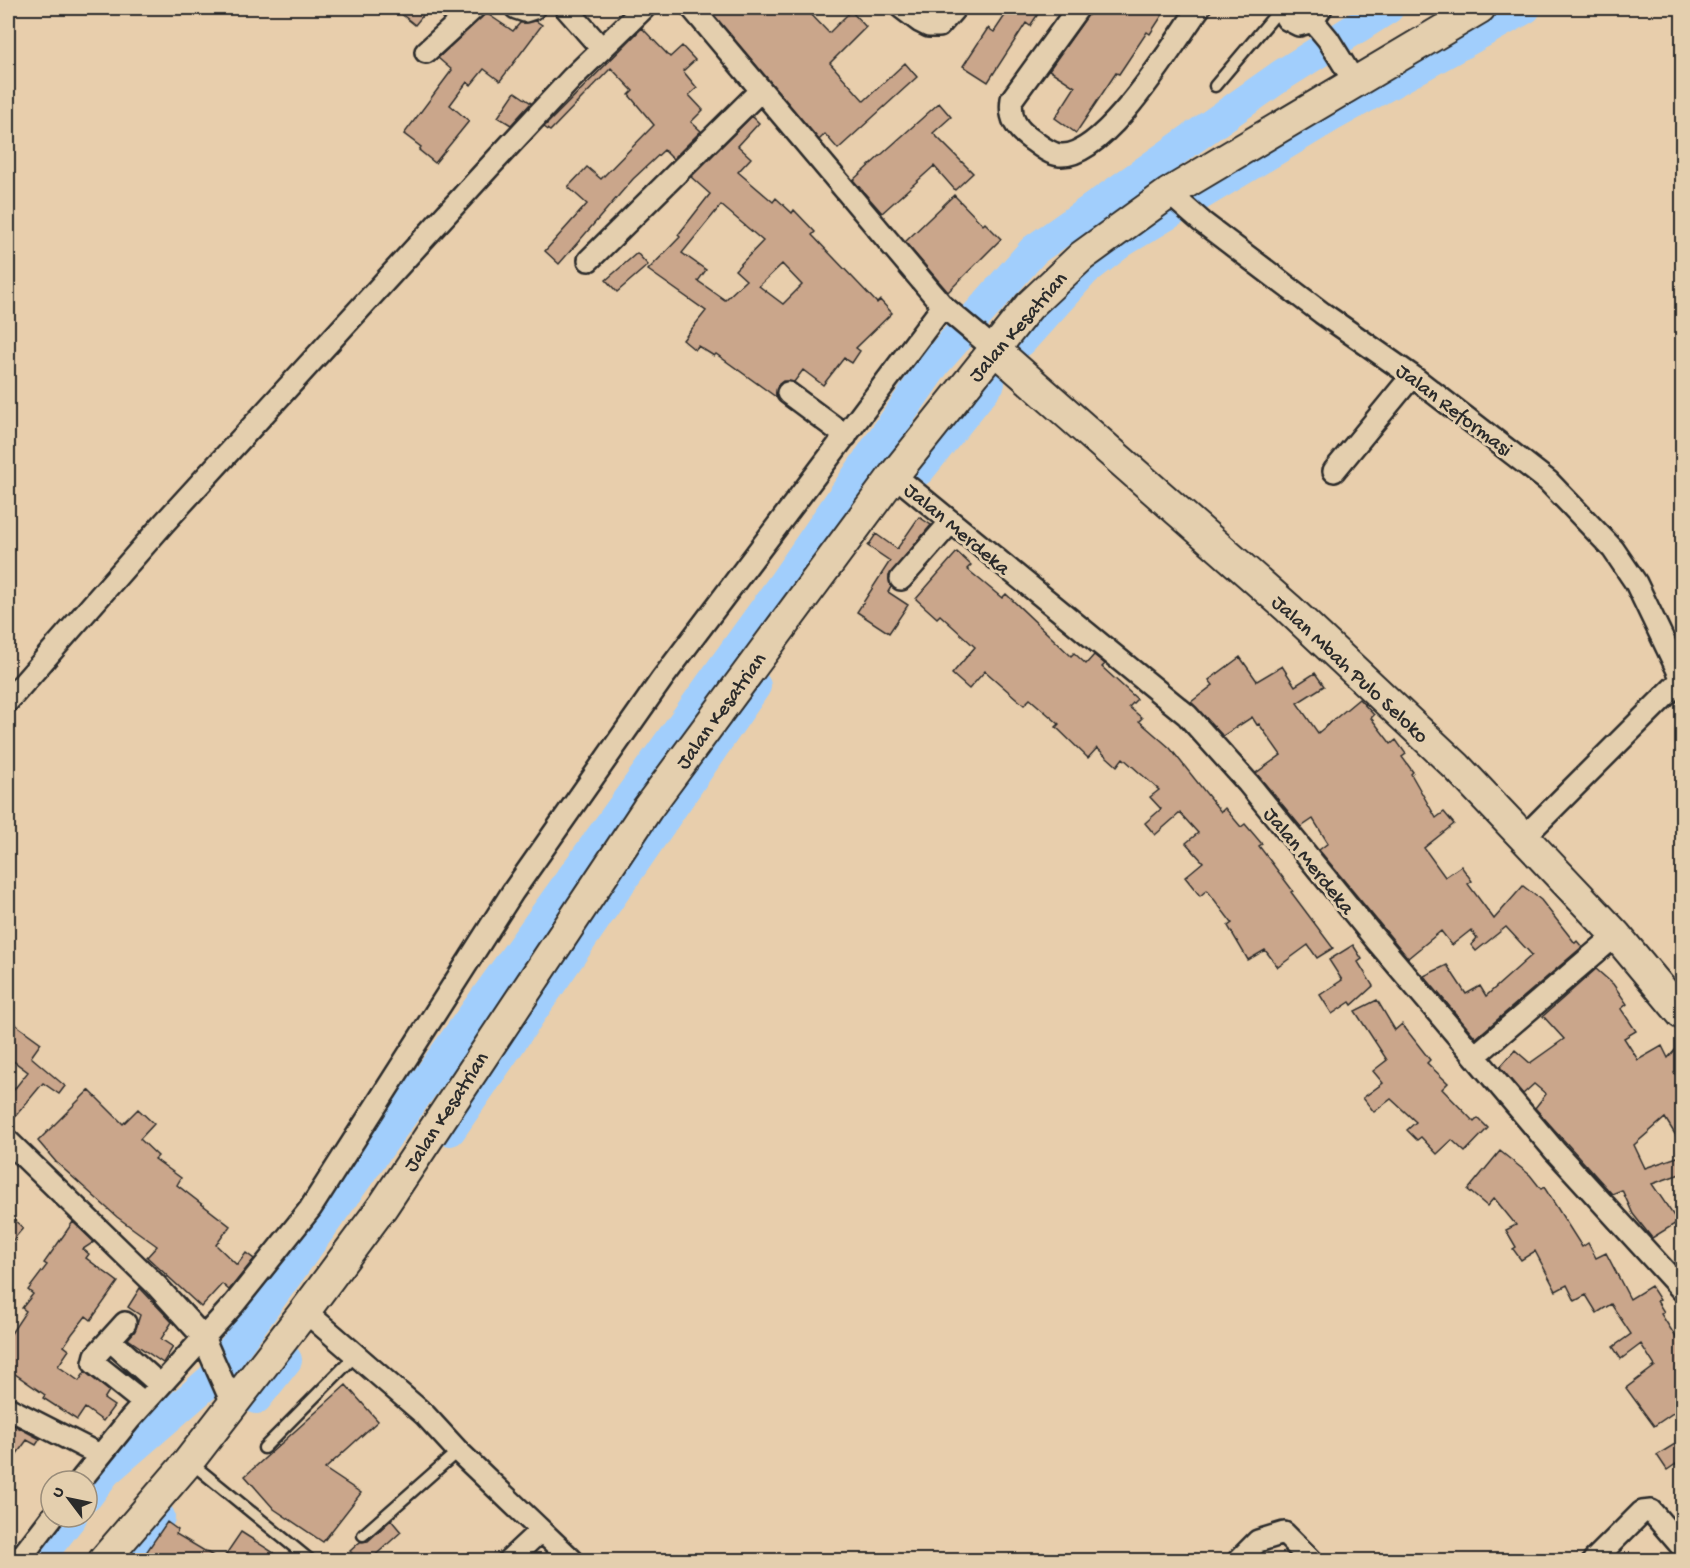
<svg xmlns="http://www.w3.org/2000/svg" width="1690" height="1568" font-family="'Gochi Hand',sans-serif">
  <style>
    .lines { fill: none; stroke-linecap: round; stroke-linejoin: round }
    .river { stroke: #a1cefc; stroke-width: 32 }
    .building { fill: #caa68b; stroke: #2b2b2b; stroke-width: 1.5; fill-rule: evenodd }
    .lane-casing { stroke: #2b2b2b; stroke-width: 15 }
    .street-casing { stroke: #2b2b2b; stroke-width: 26 }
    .secondary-casing { stroke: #2b2b2b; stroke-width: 34 }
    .lane { stroke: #e4cfae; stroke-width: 10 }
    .street { stroke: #e4cfae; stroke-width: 21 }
    .secondary { stroke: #e4cfae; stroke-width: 30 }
    .labels { text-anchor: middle; stroke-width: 6; stroke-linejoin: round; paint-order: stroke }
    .street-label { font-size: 21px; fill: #2b2b2b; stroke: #e4cfae }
  </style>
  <rect width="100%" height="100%" fill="#e8ceac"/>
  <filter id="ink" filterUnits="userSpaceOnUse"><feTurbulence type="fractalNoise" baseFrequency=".0167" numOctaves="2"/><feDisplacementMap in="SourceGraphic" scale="12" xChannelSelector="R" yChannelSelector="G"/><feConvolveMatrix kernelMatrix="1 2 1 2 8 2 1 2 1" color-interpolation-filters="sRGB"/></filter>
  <g filter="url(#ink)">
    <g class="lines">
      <!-- river -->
      <path class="river" d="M1021 341 1085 270 1121 242 1331 116 1525 8
        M919 470 989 383
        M450 1130 755 686
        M256 1398 286 1360
        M87 1496 105 1472 212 1379 784 583 935 363 1034 250 1282 75 1388 8
        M37 1560 71 1517
        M124 1560 159 1517"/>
    </g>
    <!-- building -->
    <path class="building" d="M394 8H429L415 25Z
      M708 8H805L829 33 851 11 866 27 830 63 864 101 905 63 917 77 838 149 825 134 819 140Z
      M1010 8H1042L1030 26 1026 23 988 82 963 66 988 28 994 32Z
      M1090 8H1167L1150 34 1147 32 1119 74 1116 73 1076 133 1055 118 1075 87 1049 70 1088 15Z
      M486 13 513 31 520 23 536 21 542 25 500 81 484 69 471 85 467 82 450 105 469 121 435 163 419 150 421 147 404 134 452 70 438 58Z
      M642 28 670 57 682 46 695 60 683 71 697 88 689 95 703 110 691 122 701 131 673 159 664 150 633 179 559 264 545 251 587 204 568 187 587 167 601 179 654 125 629 95 633 91 611 68 550 131 544 127Z
      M515 92 531 103 511 125 498 117Z
      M939 103 951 117 933 133 973 173 955 190 934 166 882 213 853 180Z
      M752 116 759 123 738 146 751 158 738 172 773 202 776 198 792 213 794 210 815 232 812 235 877 303 880 300 892 313 856 348 860 351 852 363 844 358 823 385 803 370 794 382 783 381 778 385 776 397 716 354 714 356 698 346 695 350 683 340 706 311 648 270 680 237 678 235 710 194 691 177ZM721 205 763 241 735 270 746 280 725 300 698 281 706 270 682 253ZM782 264 802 285 783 304 759 286Z
      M954 195 983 225 985 223 1001 239 948 292 905 242Z
      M637 253 648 265 617 292 606 280Z
      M919 517 931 525 889 576 891 587 888 592 908 605 889 633 857 612 890 561 868 546 876 534 897 549Z
      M957 552 971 565 967 569 1002 598 1006 594 1071 656 1074 653 1086 664 1094 655 1105 664 1102 667 1137 699 1129 707 1142 718 1139 721 1170 748 1221 812 1225 808 1241 827 1245 824 1262 844 1259 846 1293 891 1291 892 1333 948 1317 958 1308 945 1278 967 1265 950 1248 960 1228 926 1232 923 1207 890 1200 896 1185 877 1203 862 1186 843 1198 833 1180 813 1155 835 1145 823 1161 809 1150 797 1159 790 1123 758 1117 766 1097 748 1088 758 1056 727 1059 724 1030 699 1024 705 985 671 969 689 952 674 975 647 940 615 937 618 916 599Z
      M1240 657 1257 681 1282 666 1295 686 1315 673 1324 686 1297 703 1318 733 1359 699 1374 715 1371 718 1391 744 1396 740 1406 754 1402 757 1413 772 1411 774 1436 818 1444 812 1454 824 1424 848 1445 877 1461 866 1472 881 1468 884 1494 919 1523 886 1541 900 1575 943 1577 941 1582 947 1476 1038 1424 976 1447 965 1466 994 1480 986 1486 996 1532 955 1506 927 1476 951 1471 945 1477 938 1471 930 1452 945 1441 931 1408 958 1319 850 1328 843 1313 819 1301 827 1256 773 1281 755 1259 724 1257 725 1252 717 1223 736 1191 702 1213 685 1209 680Z
      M1353 945 1362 959 1358 962 1373 986 1352 1005 1350 1002 1332 1014 1320 995 1342 980 1329 960Z
      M1596 969 1613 984 1627 1004 1621 1009 1636 1031 1624 1038 1638 1060 1662 1046 1668 1058 1683 1041V1062L1674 1073 1683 1083V1147L1665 1118 1634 1145 1645 1168 1683 1155V1173L1652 1184 1678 1222 1652 1238 1633 1214 1622 1190 1612 1194 1535 1108 1546 1094 1534 1084 1523 1094 1500 1067 1515 1050 1530 1063 1564 1039 1543 1016Z
      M1377 1000 1395 1030 1402 1024 1430 1060 1427 1063 1448 1083 1442 1089 1474 1122 1478 1118 1488 1128 1465 1152 1452 1140 1437 1154 1421 1137 1417 1140 1407 1130 1416 1122 1391 1099 1374 1112 1363 1098 1383 1083 1373 1071 1387 1060 1355 1011Z
      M8 1019 41 1043 31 1057 65 1086 59 1094 43 1083 8 1125V1097L28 1072 8 1057Z
      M89 1090 123 1124 138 1109 154 1124 140 1139 158 1156 155 1159 181 1178 177 1185 230 1226 216 1245 237 1265 246 1253 254 1259 229 1290 222 1284 201 1307 147 1257 157 1246 117 1217 56 1162 38 1141Z
      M1500 1151 1530 1175 1541 1189 1544 1187 1582 1247 1588 1243 1596 1258 1606 1253 1630 1299 1651 1286 1660 1300 1657 1301 1664 1312 1661 1314 1683 1348V1406L1654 1426 1626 1388 1655 1366 1641 1344 1621 1359 1613 1347 1631 1334 1611 1304 1597 1313 1586 1295 1575 1301 1567 1285 1556 1291 1535 1251 1521 1260 1513 1249 1516 1247 1506 1230 1516 1225 1494 1198 1487 1206 1468 1190Z
      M8 1214 23 1228 8 1246Z
      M73 1222 94 1242 83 1249 89 1254 86 1258 118 1282 91 1320 86 1316 72 1334 64 1346 69 1350 58 1366 79 1381 85 1372 109 1391 104 1399 114 1406 103 1421 85 1408 77 1420 43 1398 45 1395 8 1369V1338L26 1311 22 1308 33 1294 28 1290 47 1265 44 1263Z
      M140 1288 172 1322 161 1339 173 1347 163 1363 128 1339 135 1331 140 1315 128 1307Z
      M346 1385 378 1421 325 1469 361 1493 323 1542 274 1509 245 1476Z
      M8 1422 40 1439 36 1445 27 1440 8 1466Z
      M1683 1439V1459L1667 1470 1657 1455Z
      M391 1520 401 1532 370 1560H358L350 1551 360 1542 368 1541Z
      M167 1522 178 1530 176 1534 220 1560H141Z
      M241 1532 285 1560H222Z"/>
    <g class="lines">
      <defs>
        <path id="lane" d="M1215 86 1281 8
          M264 1448 355 1356
          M190 1462 310 1560
          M363 1535 458 1451"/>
        <path id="street" d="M516 8 525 11 534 8
          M566 8 602 49
          M692 8 943 306 994 349
          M902 8 919 21 929 26H939L955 8
          M1078 8 1012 99C1009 118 1016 129 1032 140 1040 146 1050 154 1060 155 1105 159 1175 41 1199 8
          M1281 8 1287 19 1299 25 1313 21 1321 8
          M1313 21 1328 39 1354 81
          M426 52 474 8
          M1169 193 1202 222 1322 313 1412 376 1548 481 1613 549 1636 583 1682 679
          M589 260 761 90
          M788 393 846 436
          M1334 471 1412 376
          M894 475 1187 715 1248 783 1376 940 1555 1151 1682 1290
          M901 579 950 523
          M8 701 164 523 493 163 572 78 644 8
          M1524 837 1682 679
          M1475 1056 1616 935
          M8 1141 156 1285 203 1337 233 1405
          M305 1311 425 1415 458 1451 572 1560
          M125 1323 96 1355 94 1363 144 1403
          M110 1340 160 1385
          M8 1408 100 1455
          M80 1481 130 1419 234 1304 310 1209 512 893 662 679 943 306
          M19 1560 52 1517
          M509 1560 540 1531
          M1239 1560 1258 1541 1284 1533 1311 1560
          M1594 1560 1642 1512 1651 1511 1682 1547"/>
        <path id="secondary" d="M994 349 1288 608 1457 767 1616 935 1682 1014
          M104 1560 189 1461 305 1311 383 1206 647 809 894 475 1029 306 1082 256 1169 193 1480 8"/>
      </defs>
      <!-- lane casing -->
      <use href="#lane" class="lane-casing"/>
      <!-- street casing -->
      <use href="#street" class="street-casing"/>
      <!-- secondary casing -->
      <use href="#secondary" class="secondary-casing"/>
      <!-- lane -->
      <use href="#lane" class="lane"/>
      <!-- street -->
      <use href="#street" class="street"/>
      <!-- secondary -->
      <use href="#secondary" class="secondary"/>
    </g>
  </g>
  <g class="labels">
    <!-- street labels -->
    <g class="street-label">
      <text transform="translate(1017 326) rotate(-49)" y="7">Jalan Kesatrian</text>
      <text transform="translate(1455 409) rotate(37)" y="7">Jalan Reformasi</text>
      <text transform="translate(958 528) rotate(40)" y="7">Jalan Merdeka</text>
      <text transform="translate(1351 668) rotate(43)" y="7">Jalan Mbah Pulo Seloko</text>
      <text transform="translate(720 710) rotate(-54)" y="7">Jalan Kesatrian</text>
      <text transform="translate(1310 860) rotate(51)" y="7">Jalan Merdeka</text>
      <text transform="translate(445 1111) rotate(-57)" y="7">Jalan Kesatrian</text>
    </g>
  </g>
  <!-- margin -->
  <rect width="1690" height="1568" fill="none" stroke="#e4cfae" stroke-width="30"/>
  <rect x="15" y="15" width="1660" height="1538" fill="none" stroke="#2b2b2b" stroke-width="2" filter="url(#ink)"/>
  <!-- north arrow -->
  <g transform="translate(69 1499) rotate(302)"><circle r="28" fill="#e4cfae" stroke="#9a8d7a" stroke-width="1.5"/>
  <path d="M0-4.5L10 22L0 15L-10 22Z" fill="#2b2b2b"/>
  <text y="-9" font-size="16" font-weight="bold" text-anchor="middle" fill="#2b2b2b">U</text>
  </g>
</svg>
